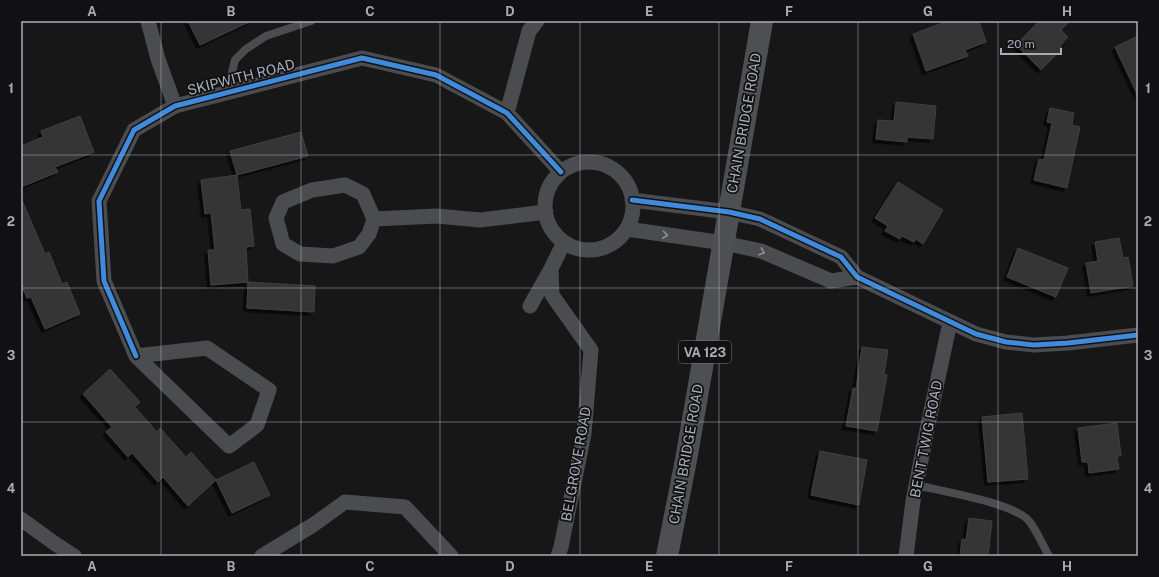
<svg xmlns="http://www.w3.org/2000/svg" width="1159" height="577" font-family="'Public Sans',sans-serif">
  <style>
    .building { fill: #353536; stroke: #3f4043; filter: url(#shadow) }
    .lines { fill: none; stroke-linecap: round; stroke-linejoin: round }
    .service { stroke: #4b4c50; stroke-width: 8 }
    .minor { stroke: #4b4c50; stroke-width: 15 }
    .primary { stroke: #4d4f52; stroke-width: 22 }
    .cycleway-casing { stroke: #111113; stroke-width: 8 }
    .cycleway { stroke: #408adc; stroke-width: 5 }
    .oneway { stroke: #8c9099 }
    .grid { fill: none; stroke: #a8adb8; stroke-width: 1; stroke-opacity: 0.55 }
    .labels { text-anchor: middle; stroke-width: 3.5; stroke-linejoin: round; paint-order: stroke }
    .shield { fill: #111113; stroke: #7b7e86; stroke-width: 1 }
    .shield-label { font-size: 13px; font-weight: bold; fill: #a8adb8 }
    .street-label { font-size: 14px; fill: #a8adb8; stroke: #111113 }
    .neatline { fill: none; stroke: #a8adb8; stroke-width: 1.5 }
    .grid-label { font-size: 13px; text-anchor: middle; font-weight: bold; fill: #a8adb8 }
  </style>
  <defs>
    <filter id="shadow"><feDropShadow dx="-3.5" dy="3.5" stdDeviation="0" flood-color="#0009"/></filter>
  </defs>
  <rect width="100%" height="100%" fill="#171717"/>
  <!-- building -->
  <path class="building" d="M188 21H251L200 45Z
    M948 21H979L986 42 965 50 968 56 926 71 913 34Z
    M1039 21H1070L1061 30 1068 37 1060 46 1062 49 1041 70 1016 45Z
    M1138 36V96L1115 47Z
    M896 102 936 106 933 139 907 137V142L876 139 878 120 894 121Z
    M1050 108 1074 113 1072 125 1080 127 1067 188 1034 180 1039 159 1044 160 1052 123 1047 122Z
    M80 116 94 152 55 167 58 172 21 187V146L43 137 41 131Z
    M301 132 308 156 237 175 230 151Z
    M237 175 241 210 250 209 254 246 246 247 248 282 211 285 208 250H215L211 213 205 214 201 180Z
    M898 182 943 210 923 244 916 239 914 242 902 236 900 239 885 231 888 226 875 218Z
    M21 198 45 254 49 252 62 284 67 282 80 314 45 329 31 297 27 298 21 284Z
    M1119 238 1123 258 1128 257 1133 286 1091 293 1086 263 1098 261 1095 242Z
    M1018 248 1068 268 1056 297 1007 277Z
    M248 282 315 286 314 312 247 308Z
    M862 347 888 350 884 374 887 375 877 431 846 426 853 388 856 389Z
    M110 369 140 402 135 407 157 432 160 428 186 457 191 452 216 480 188 506 163 477 158 482 132 453 128 457 106 432 112 427 83 394Z
    M1022 413 1028 479 988 482 982 417Z
    M1117 423 1121 456H1117L1119 469 1089 473 1088 462H1082L1078 428Z
    M820 451 867 460 859 505 811 495Z
    M254 462 270 495 232 513 216 480Z
    M969 518 992 521 988 556H960L962 539 966 540Z"/>
  <g class="lines">
    <!-- service -->
    <path class="service" d="M234 91 231 76 235 60 246 49 266 36 311 21
      M916 485C941 491 1014 503 1029 521 1036 529 1043 546 1049 556"/>
    <!-- minor -->
    <path class="minor" d="M148 21 158 59 175 106
      M507 113 529 31 537 21
      M545 206a44 44 0 1 1 88 0a44 44 0 1 1-88 0Z
      M632 200 729 212 760 219 841 257 857 277 976 334 1006 342 1034 345 1068 343 1138 335
      M374 219 369 234 359 247 333 256 300 254 283 244 276 218 283 202 312 190 345 185 363 194 374 219 437 216 480 220 546 212
      M627 229 724 243 761 251 831 281 857 277
      M530 306 551 269
      M207 348 269 390 257 425 229 446 136 356Z
      M136 356 104 281 99 201 134 130 175 106 362 58 436 75 507 113 561 172
      M21 519 54 543 74 556
      M262 556 313 525 345 502 405 507 451 556
      M558 556 561 547 584 434 591 350 552 295 551 269 564 242
      M906 556 913 501 928 425 950 322"/>
    <!-- primary -->
    <path class="primary" d="M667 556 686 460 762 21"/>
    <defs>
      <path id="cycleway" d="M632 200 729 212 760 219 841 257 857 277 976 334 1006 342 1034 345 1068 343 1138 335
        M136 356 104 281 99 201 134 130 175 106 362 58 436 75 507 113 561 172"/>
    </defs>
    <!-- cycleway casing -->
    <use href="#cycleway" class="cycleway-casing"/>
    <!-- cycleway -->
    <use href="#cycleway" class="cycleway"/>
  </g>
  <!-- one-way arrows -->
  <defs><path id="oneway-chevron" d="M-2-3.5L2.5 0L-2 3.5" fill="none" stroke-width="1.6" stroke-linecap="round" stroke-linejoin="round"/></defs>
  <g class="oneway">
    <use href="#oneway-chevron" transform="translate(665 235) rotate(8)"/>
    <use href="#oneway-chevron" transform="translate(762 252) rotate(19)"/>
  </g>
  <!-- grid -->
  <path class="grid" d="M161 21V556M301 21V556M440 21V556M580 21V556M719 21V556M858 21V556M998 21V556M21 155H1138M21 288H1138M21 422H1138"/>
  <g class="labels">
    <!-- shield labels -->
    <rect class="shield" x="679" y="341" width="52" height="22" rx="3"/>
    <g class="shield-label">
      <text x="705" y="357">VA 123</text>
    </g>
    <!-- street labels -->
    <g class="street-label">
      <text transform="translate(241 77) rotate(-14)" y="5">SKIPWITH ROAD</text>
      <text transform="translate(744 123) rotate(-80)" y="5">CHAIN BRIDGE ROAD</text>
      <text transform="translate(926 439) rotate(-79)" y="5">BENT TWIG ROAD</text>
      <text transform="translate(686 454) rotate(-80)" y="5">CHAIN BRIDGE ROAD</text>
      <text transform="translate(576 464) rotate(-80)" y="5">BELGROVE ROAD</text>
    </g>
  </g>
  <!-- border -->
  <rect width="1159" height="577" fill="none" stroke="#111113" stroke-width="44"/>
  <!-- scale -->
  <path d="M1001 48v6h60v-6" fill="none" stroke="#a8adb8" stroke-width="2"/>
  <text x="1007" y="48" font-size="12" fill="#a8adb8" stroke="#111113" stroke-width="3" paint-order="stroke">20 m</text>
  <rect x="22" y="22" width="1115" height="533" class="neatline"/>
  <g class="grid-label">
    <text x="92" y="16">A</text>
    <text x="231" y="16">B</text>
    <text x="370" y="16">C</text>
    <text x="510" y="16">D</text>
    <text x="649" y="16">E</text>
    <text x="789" y="16">F</text>
    <text x="928" y="16">G</text>
    <text x="1067" y="16">H</text>
    <text x="11" y="93">1</text>
    <text x="1148" y="93">1</text>
    <text x="11" y="226">2</text>
    <text x="1148" y="226">2</text>
    <text x="11" y="360">3</text>
    <text x="1148" y="360">3</text>
    <text x="11" y="493">4</text>
    <text x="1148" y="493">4</text>
    <text x="92" y="571">A</text>
    <text x="231" y="571">B</text>
    <text x="370" y="571">C</text>
    <text x="510" y="571">D</text>
    <text x="649" y="571">E</text>
    <text x="789" y="571">F</text>
    <text x="928" y="571">G</text>
    <text x="1067" y="571">H</text>
  </g>
</svg>
